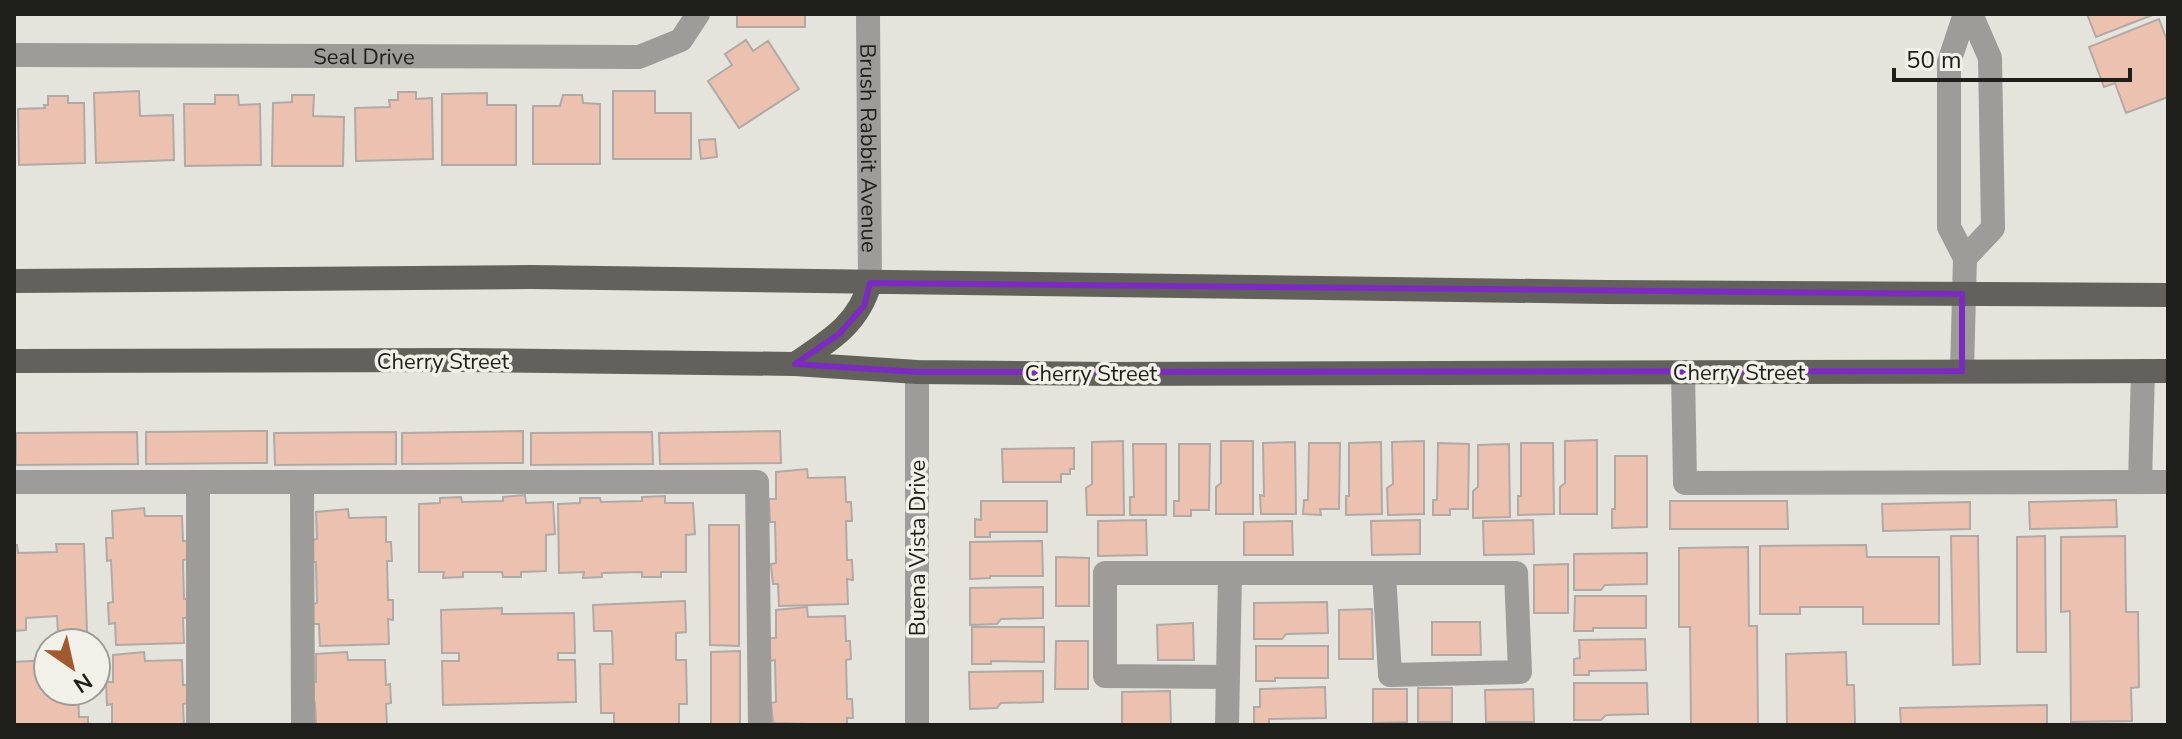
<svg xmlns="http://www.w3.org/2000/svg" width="2182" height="739" font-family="'Nunito Sans',sans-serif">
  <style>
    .building { fill: #edc1b0; stroke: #b1a9a6; stroke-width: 2 }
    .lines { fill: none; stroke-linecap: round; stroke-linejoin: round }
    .minor { stroke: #9d9c99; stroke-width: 24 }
    .major { stroke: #63615b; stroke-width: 24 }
    .marked { fill: none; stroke: #7b2cbf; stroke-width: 6; stroke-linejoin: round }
    .labels { text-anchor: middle; stroke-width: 7; stroke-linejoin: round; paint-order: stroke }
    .street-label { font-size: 22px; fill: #1e1e1b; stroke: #f2f1e9 }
  </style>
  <rect width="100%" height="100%" fill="#e5e4dc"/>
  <!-- building -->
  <path class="building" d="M737 14H805V27H737Z
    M2087 14H2155L2096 37Z
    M2159 19 2168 43V97L2126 113 2115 83 2104 87 2089 47Z
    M746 40 753 51 768 41 799 89 739 128 708 81 732 65 725 54Z
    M139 91 140 116 173 115 174 160 96 163 94 93Z
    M613 91H655V113H691V159H613Z
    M398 92H416V99L432 98 433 159 356 161 355 108 390 107 389 100H398Z
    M487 93V105H516V165H442V94Z
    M215 95H238L239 105 260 104 261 165 185 166 184 104H215Z
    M292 95H314L313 116 344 117 343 166H272L273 103 292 102Z
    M563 95H582L583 103 600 104V164H533V106H560Z
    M48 96H68V103H84L85 163 19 165 18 109 45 108 44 105H48Z
    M715 139 717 157 701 159 699 140Z
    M267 431V463L146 464V432Z
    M523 431V463L402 464V433Z
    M780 431 781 463 660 464 659 433Z
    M137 432 138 464 16 465V433Z
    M396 432V464L275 465 274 433Z
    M652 432 653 464 531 465V433Z
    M1597 440V514H1560V487L1565 483V441Z
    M1123 441 1124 515H1087L1086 488 1092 484V442Z
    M1221 441H1253V514H1216V487L1221 483Z
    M1424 441V514L1388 515 1387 488 1393 484 1392 442Z
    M1295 442 1296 514H1261L1260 495 1264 496 1263 443Z
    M1381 442 1382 514 1346 515V496H1349V443Z
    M1309 443H1340L1339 509H1320L1321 515 1303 514 1304 500H1308Z
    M1438 443 1469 444 1468 509H1450V515H1433V500H1437Z
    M1521 443H1553L1554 514 1518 515V496H1521Z
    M1133 444H1166V515H1130V497H1134Z
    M1179 444H1210L1209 510H1191V516H1174V501H1179Z
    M1509 444 1510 517 1473 518V491L1478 487V445Z
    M1074 448V469H1070V474H1061V482H1003L1002 449Z
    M1615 456H1647V527L1612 528V509H1615Z
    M807 469 808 478 845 477 846 502H851L852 521H846L847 560H852L853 580 847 579 848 604 779 606 778 584H773L771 564 776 563 775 522H770L769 499H776V472Z
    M525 495 526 503 553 502 555 534 546 535V571L521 572V577H503L502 572H463V577L443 578 444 572H419V504L440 503V498L461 497 462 502 503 501V497Z
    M665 496V503H693L695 534 686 535V572H661V577H642V572L602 573V577L583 578 584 572 559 573 558 504 580 503V498H600L601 502 642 501V497Z
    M2116 500 2117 527 2030 529 2029 502Z
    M981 501H1047V532H990V537H975V519L981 520Z
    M1670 501H1787L1788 529H1670Z
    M1970 502V529L1883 531 1882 504Z
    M144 508 145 516H182L183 541H187L188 559 183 560 184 599H189L190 618H183L184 643 116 645 115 623 109 624 108 603 113 602 111 560 107 561 106 538H113L112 511Z
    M348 509 349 518 386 517V542H391L392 561H387L388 600H393V620L388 619 389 644 320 646 319 624H313L312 604 317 603 316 562H311L310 540 317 539 316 512Z
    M1146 520 1147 555 1098 556V521Z
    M1420 520V554L1372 555 1371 521Z
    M1533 520 1534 554 1484 555 1483 521Z
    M1292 521 1293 555H1244V522Z
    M709 525H739V646L710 645Z
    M1951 536H1978L1980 664 1953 665Z
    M2045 536 2046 652H2017V537Z
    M2125 536 2126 612H2138L2139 687 2131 688 2132 721 2071 722 2070 611 2061 612V537Z
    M1042 541 1043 576H990V578L970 579V542Z
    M56 544H84L87 632 58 633 57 616 26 618V630L14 631V545H17L18 553 57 552Z
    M1866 545 1867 557H1939V624H1863V607H1800V614H1760V546Z
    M1748 547 1749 626H1757L1758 725H1691L1690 627H1679V548Z
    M1647 553V584L1605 585 1601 590H1574V554Z
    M1056 557 1089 558V606H1056Z
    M1568 564V613H1534V565Z
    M1043 587V618L1001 619 997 624 970 625V588Z
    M1575 596H1646V628H1593V631H1574Z
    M685 601 686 632 676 633V660H686L687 704H679V725H614V713H601L600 664H613L612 631H594L593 605Z
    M1327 602 1328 633 1286 634 1282 639H1254V603Z
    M807 607 808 617 845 616 846 641H850L851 659 846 660 847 699H852L853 718H847V725L773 723 771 703 776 702 775 660 770 661 769 638H776V610Z
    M502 608V614L574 613 575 653H558V660H575L576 702 443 705 442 661H459V653H442L441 610Z
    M1372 609 1373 659H1339V610Z
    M1432 622H1480L1481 655H1432Z
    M1193 623 1194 660H1158L1157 625Z
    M972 627H1044V662L991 661V664H972Z
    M1645 639 1646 670 1589 671V675H1574V659L1580 658 1579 640Z
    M1056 641H1088V689H1055Z
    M1256 646H1328V678H1275V681H1256Z
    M740 651V725H711V652Z
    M144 652 145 661 182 660 183 685H187L188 703 183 704 184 725H112V704L107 705 106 682H113V655Z
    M347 652 348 660H385L386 685 390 684 391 703 386 704 387 725H316L315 704 309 682H316V654Z
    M1846 652 1847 685H1854L1855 725H1787L1786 654Z
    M48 660V691H78L79 717H88V725H14V662Z
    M1043 671V702L1001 703 997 708 970 709 969 672Z
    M1574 683H1647L1648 714 1606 715 1601 720H1574Z
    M1325 687 1326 718 1269 719V724H1254V707H1260V689Z
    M1418 688H1452V722H1418Z
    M1373 689H1407V722L1373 723Z
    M1533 689 1534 722H1486L1485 690Z
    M1170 691 1171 725H1122V692Z
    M2047 705V725H1901L1900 708Z"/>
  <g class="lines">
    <!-- minor -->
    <g class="minor">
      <path id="s1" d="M868 14 870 283"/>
      <path id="s2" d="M14 55 639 57 681 40 698 14"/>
      <path d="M1965 258 1993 228 1990 58 1971 14"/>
      <path d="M1962 371 1965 258 1949 227V62L1965 14"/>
      <path d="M1683 372 1685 483 2168 482"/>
      <path d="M14 482H757L760 725"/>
      <path d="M198 482V725"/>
      <path d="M2140 482 2143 371"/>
      <path d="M302 483 303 725"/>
      <path d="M1227 677 1105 676V573H1516L1520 672 1390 675 1384 573"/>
      <path d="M917 725V372"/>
      <path d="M1227 725 1230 575"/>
    </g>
    <!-- major -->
    <path class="major" d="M14 281 531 277 1606 292 2168 295
      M14 361 463 360 795 364 917 372 1108 374 2168 371
      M795 364C829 341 858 325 870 283"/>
  </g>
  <!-- marked area -->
  <path class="marked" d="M870 283 1962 294V371L917 372 795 364 839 334 864 306Z"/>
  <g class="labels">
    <!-- street labels -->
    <g class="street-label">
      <text dy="8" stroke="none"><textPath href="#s2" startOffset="350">Seal Drive</textPath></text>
      <text dy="8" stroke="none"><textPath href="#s1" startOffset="134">Brush Rabbit Avenue</textPath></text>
      <text x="443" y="369">Cherry Street</text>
      <text x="1739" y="380">Cherry Street</text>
      <text x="1091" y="381">Cherry Street</text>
      <text transform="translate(917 548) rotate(-90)" y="8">Buena Vista Drive</text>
    </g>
  </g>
  <!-- border -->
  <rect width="2182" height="739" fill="none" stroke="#1e1e1b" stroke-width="32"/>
  <!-- north arrow -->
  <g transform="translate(72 667) rotate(146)"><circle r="38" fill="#f2f1e9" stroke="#9d9d97" stroke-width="2"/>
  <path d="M0-6L14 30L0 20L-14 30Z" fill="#a05a2f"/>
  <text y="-12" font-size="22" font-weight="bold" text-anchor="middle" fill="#1e1e1b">N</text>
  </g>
  <!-- scale -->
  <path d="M1894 68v12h236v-12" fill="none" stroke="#1e1e1b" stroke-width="4"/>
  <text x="1906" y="68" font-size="24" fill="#1e1e1b" stroke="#f2f1e9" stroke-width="6" paint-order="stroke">50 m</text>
</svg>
